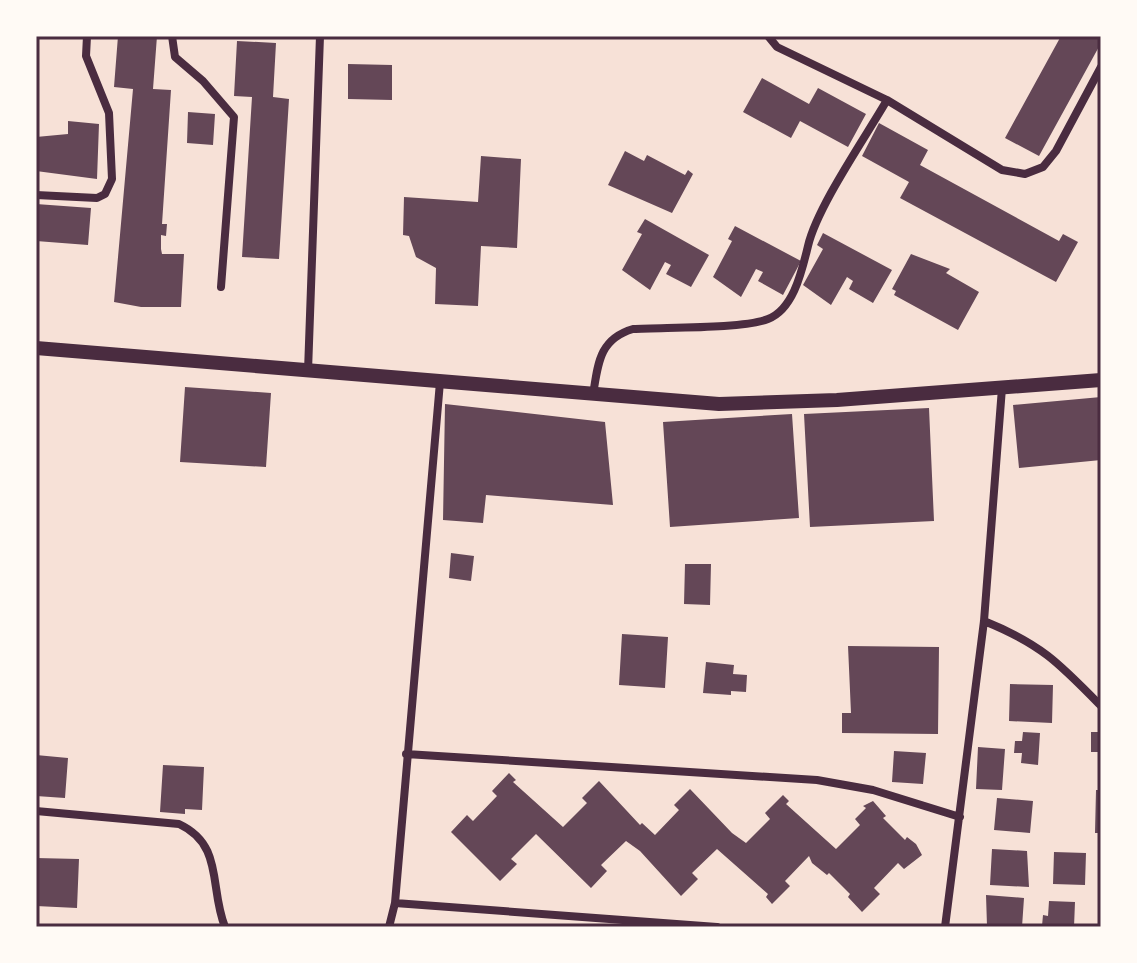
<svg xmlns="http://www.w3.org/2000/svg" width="1137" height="963" font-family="Barlow,sans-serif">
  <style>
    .building { fill: #644757 }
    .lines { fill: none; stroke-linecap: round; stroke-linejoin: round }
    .minor { stroke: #4a2c40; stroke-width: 8 }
    .tertiary { stroke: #4a2c40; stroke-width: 14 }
    .neatline { fill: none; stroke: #4a2c40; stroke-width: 3 }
  </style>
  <rect width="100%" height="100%" fill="#f7e1d7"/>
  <!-- building -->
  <path class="building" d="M118 36H157L153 89 171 90 162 224H167L166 236 161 235V249L162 254H184L181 307H141L114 302 133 89 114 87Z
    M1061 36H1101V43L1039 156 1005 138Z
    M237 41 276 43 273 97 289 99 279 259 242 257 252 97 234 96Z
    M348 64 392 65V100L348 99Z
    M762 78 809 104 818 88 866 114 848 147 800 121 791 138 743 112Z
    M188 112 215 114 213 145 187 143Z
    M68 121 99 124 97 179 36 171V137L68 134Z
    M879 123 928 150 920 165 1059 241 1063 234 1078 242 1056 282 900 198 909 182 862 156Z
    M625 151 644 161 647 155 685 175 688 170 693 174 672 213 608 185Z
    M481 156 521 159 517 248 481 246 478 306 435 304 436 268 416 257 409 236 403 235 404 197 478 202Z
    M36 204 91 208 88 245 36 241Z
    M645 219 709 255 691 287 666 274 671 265 665 262 650 290 622 270 642 234 637 232Z
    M735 226 801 261 783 295 758 281 763 272 756 269 741 297 713 277 732 241 728 239Z
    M823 233 892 270 873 303 849 289 853 281 847 277 831 305 803 285 823 249 817 245Z
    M911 254 950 269 946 273 979 292 958 330 894 295 896 291 892 289Z
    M185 387 271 393 266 467 180 462Z
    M1101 397V460L1019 468 1013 405Z
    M445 404 605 422 613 505 486 495 483 523 443 520Z
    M929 408 934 521 810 527 804 414Z
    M792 414 799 518 670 527 663 422Z
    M451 553 474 556 471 581 449 578Z
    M685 564H711L710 605 684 604Z
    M622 634 668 637 665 688 619 685Z
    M848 646 939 647 938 734 842 733V713H851Z
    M706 662 734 665 733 674 747 675 746 692 731 691V695L703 693Z
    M1010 684 1053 685 1052 723 1009 721Z
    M1023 732 1040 733 1038 765 1021 763 1022 753H1014L1015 741H1022Z
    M1091 732H1101V752H1091Z
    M978 747 1005 749 1002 790 976 789Z
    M894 751 926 753 923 784 892 782Z
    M36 755 68 758 65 798 36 796Z
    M163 765 204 767 202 810 185 809V814L160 812Z
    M509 773 516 780 513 782 563 827 587 803 582 798 599 781 640 825 642 823 655 835 679 810 674 805 690 789 732 833 746 843 770 819 765 813 783 795 789 801 786 804 836 849 860 825 855 819 866 808 863 806 873 801 886 816 883 818 905 840 907 837 916 844 922 855 904 869 898 863 874 888 880 894 862 912 848 897 850 894 829 873 827 875 812 863 809 856 785 881 790 886 772 904 766 897 768 894 717 849 692 873 698 879 681 896 640 851 626 841 601 865 607 871 591 888 536 834 511 859 517 864 500 881 451 832 467 815 473 821 497 796 492 791Z
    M1096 790H1101V833H1095Z
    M997 798 1033 801 1030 833 994 830Z
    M992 849 1027 851 1029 887 990 885Z
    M1054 852 1086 853 1085 885 1053 884Z
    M36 858 79 859 77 908 36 906Z
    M986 895 1024 898 1022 927 987 926Z
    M1049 901 1075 902 1074 927 1042 926 1043 915 1048 916Z"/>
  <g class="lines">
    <!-- minor -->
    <path class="minor" d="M172 36 175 57 203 81 234 117 221 287
      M768 36 777 47 887 100 1002 170 1025 174 1043 167 1056 151 1101 67
      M36 195 97 198 105 194 112 179 109 113 86 56 87 36
      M308 371 320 36
      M593 395C598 364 599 339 633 329 664 327 742 329 768 319 794 309 802 270 808 246 817 207 865 138 887 100
      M984 621C1041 644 1059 663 1101 706
      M406 754 817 780 873 790 960 817
      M36 811 179 824C224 845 209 887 225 927
      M395 903 717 927
      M389 927 395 903 440 382
      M945 927 984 621 1002 388"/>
    <!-- tertiary -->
    <path class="tertiary" d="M36 348 719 404 837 400 1101 380"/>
  </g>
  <!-- border -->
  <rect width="1137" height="963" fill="none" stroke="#fffaf5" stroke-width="76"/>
  <rect x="38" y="38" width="1061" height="887" class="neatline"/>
</svg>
